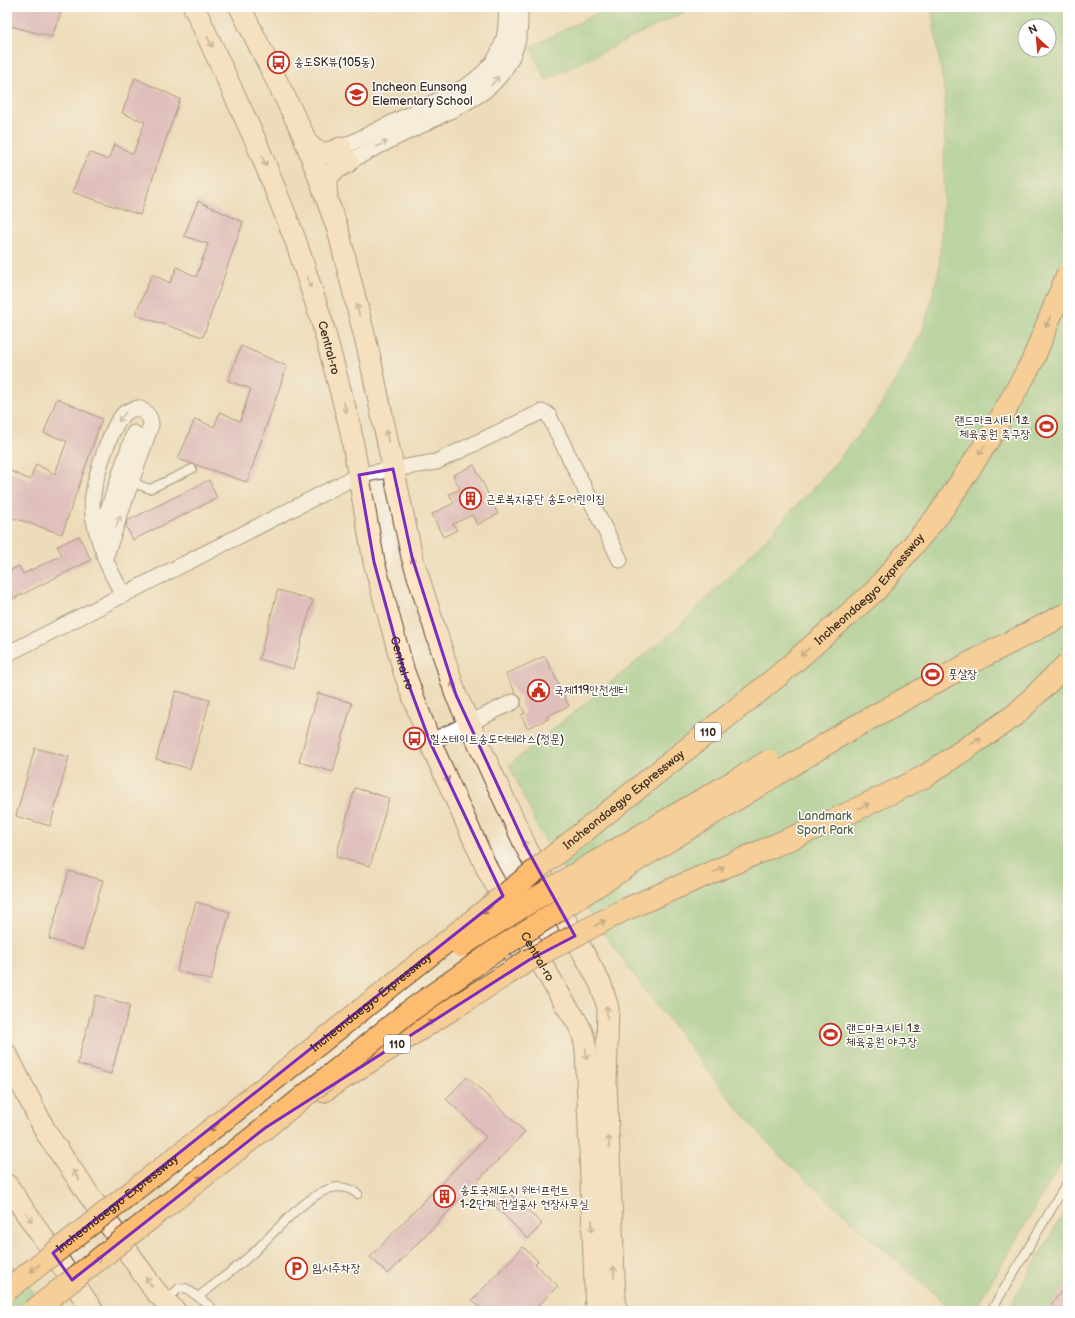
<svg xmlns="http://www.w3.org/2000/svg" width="1075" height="1318" font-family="'Balsamiq Sans','Poor Story',sans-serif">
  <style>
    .green { fill: #81c985; stroke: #5e7a52; fill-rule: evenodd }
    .building { fill: #cf9cbd }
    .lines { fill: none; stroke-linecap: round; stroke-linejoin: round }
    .lane-casing { stroke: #564535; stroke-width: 10 }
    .street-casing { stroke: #564535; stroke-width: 17 }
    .secondary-casing { stroke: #564535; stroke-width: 23 }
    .highway-casing { stroke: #564535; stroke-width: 24 }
    .lane { stroke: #fff; stroke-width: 8 }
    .street { stroke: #fff; stroke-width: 15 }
    .secondary { stroke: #ffe4c6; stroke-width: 21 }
    .highway { stroke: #febc70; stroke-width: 22 }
    .highway-bridge-casing { stroke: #564535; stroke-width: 24; stroke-linecap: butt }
    .highway-bridge { stroke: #febc70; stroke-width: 22 }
    .oneway { stroke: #9d8772 }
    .oneway2 { stroke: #a79f9a }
    .oneway3 { stroke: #936c43 }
    .marked { fill: none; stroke: #7b2cbf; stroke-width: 3; stroke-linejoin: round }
    .labels { text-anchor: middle; stroke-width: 3; stroke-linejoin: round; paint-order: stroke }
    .shield { fill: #fff; stroke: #766a62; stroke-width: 1 }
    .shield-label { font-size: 11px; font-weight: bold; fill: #3b2a1e }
    .poi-label { font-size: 12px; fill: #3b2a1e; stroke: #fff; text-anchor: start }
    .street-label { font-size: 12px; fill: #3b2a1e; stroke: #fff }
    .park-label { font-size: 12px; fill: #546242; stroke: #fff }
  </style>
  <rect width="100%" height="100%" fill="#fff"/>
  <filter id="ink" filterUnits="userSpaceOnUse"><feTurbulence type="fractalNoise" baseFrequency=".025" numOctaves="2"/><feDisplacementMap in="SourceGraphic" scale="8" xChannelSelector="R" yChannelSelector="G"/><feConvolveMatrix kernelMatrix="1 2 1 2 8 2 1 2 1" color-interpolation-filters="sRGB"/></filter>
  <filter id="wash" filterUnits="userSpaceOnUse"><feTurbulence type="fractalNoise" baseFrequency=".012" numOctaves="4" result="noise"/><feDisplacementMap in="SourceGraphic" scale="16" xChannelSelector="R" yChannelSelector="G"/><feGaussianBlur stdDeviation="0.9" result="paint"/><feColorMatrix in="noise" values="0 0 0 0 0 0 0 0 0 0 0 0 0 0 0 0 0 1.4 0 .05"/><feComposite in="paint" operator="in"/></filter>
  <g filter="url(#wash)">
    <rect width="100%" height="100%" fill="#eddcba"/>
    <!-- green -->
    <path class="green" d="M610 7H694L546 80 530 47Z
      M931 7H1068V1152L978 1304C967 1314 961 1312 948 1306L847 1217 779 1155 728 1097 628 967 583 903 539 830 509 765 674 631 764 541 832 467 877 412 923 331 939 270 944 185 945 95ZM1025 26H1049V50H1025Z
      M1068 1205V1311H1007Z
      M7 1258 48 1311H7Z"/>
    <g id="blocks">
      <!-- building -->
      <path class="building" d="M7 7H63L52 37 7 25Z
        M135 78 180 99 140 215 72 192 89 152 108 160 114 144 133 154 145 122 122 113Z
        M198 201 243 222 203 337 135 315 152 274 170 283 177 267 196 277 208 244 184 236Z
        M241 346 287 366 247 482 178 459 195 419 214 427 220 412 240 421 251 389 228 381Z
        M57 398 102 419 62 534 7 516V481L11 471 30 480 36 464 55 474 67 441 44 433Z
        M474 465 498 514 477 525 472 515 453 524 457 530 443 537 432 514 454 503 449 494 460 489 453 475Z
        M209 480 217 498 133 540 126 526 127 521Z
        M79 536 91 560 7 602V572L19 566 23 574 62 555 57 546Z
        M278 590 313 600 293 669 259 659Z
        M545 656 569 706 547 716 548 719 527 728 521 715 525 713 521 705V698L516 694 506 674Z
        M176 691 210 700 190 769 156 759Z
        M318 693 352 703 333 772 299 762Z
        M35 748 69 757 50 826 16 816Z
        M355 788 389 798 370 866 336 857Z
        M69 871 103 880 83 949 49 939Z
        M196 902 230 912 211 980 177 971Z
        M96 995 130 1005 111 1074 77 1064Z
        M467 1077 525 1132 388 1274 370 1257 486 1137 446 1099Z
        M508 1192 542 1224 528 1239 495 1206Z
        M523 1247 538 1261 535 1264 558 1286 533 1311H484L472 1300Z
        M1068 1283V1311H1046Z"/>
    </g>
  </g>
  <g filter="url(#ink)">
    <use href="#blocks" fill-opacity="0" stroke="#564535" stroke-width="1"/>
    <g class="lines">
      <defs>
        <path id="lane" d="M131 482 150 489 192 469
          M198 1297C217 1282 237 1268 255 1251 273 1234 312 1188 338 1187 344 1187 352 1190 358 1194
          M166 1301 178 1289 186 1288 211 1307
          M991 1311 1068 1181"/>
        <path id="street" d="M341 148 463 88C495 69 509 45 506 7
          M348 162C373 149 398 136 424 124 443 114 465 105 483 92 510 72 524 40 519 7
          M101 546C96 529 90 512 93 495 95 478 112 421 126 412 129 410 134 409 138 408 145 411 151 416 151 425L105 558
          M123 595C111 571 96 551 103 524L134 433
          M7 654 359 475 436 462 541 412 546 413 549 416 620 560
          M430 742 513 702"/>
        <g id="secondary">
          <path id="s1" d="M194 7 257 144 295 239 322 322 350 427 374 562 404 672 430 742 489 873 565 1004C577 1022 583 1028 586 1050L596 1311"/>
          <path d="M240 7 303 134 338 230 369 354 412 557 456 695 527 849 601 985 608 1008 606 1083 615 1298 616 1311"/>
          <path d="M305 141C317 154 324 156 341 148"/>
          <path d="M327 197C324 177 329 171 348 162"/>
          <path d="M7 1055 47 1134 155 1291 175 1311"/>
          <path d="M7 1185 93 1311"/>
        </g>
        <path id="highway" d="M323 1091 529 960"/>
      </defs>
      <!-- lane casing -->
      <use href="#lane" class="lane-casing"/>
      <!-- street casing -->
      <use href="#street" class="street-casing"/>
      <!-- secondary casing -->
      <use href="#secondary" class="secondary-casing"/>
      <!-- highway casing -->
      <use href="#highway" class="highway-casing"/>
      <!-- lane -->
      <use href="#lane" class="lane"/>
      <!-- street -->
      <use href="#street" class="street"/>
      <!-- secondary -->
      <use href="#secondary" class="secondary"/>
      <!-- highway -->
      <use href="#highway" class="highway"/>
      <defs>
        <g id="highway-bridge">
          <path d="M461 946C561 880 666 821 769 761"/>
          <path d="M529 960 624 910 834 820 924 777 1015 715 1068 663"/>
          <path id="s2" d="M7 1290 245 1103 778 676 875 591 940 513 989 439 1032 362 1068 273"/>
          <path d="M33 1311 265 1128 407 1013 492 953 634 862 849 730 970 663 1068 613"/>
        </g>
      </defs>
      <!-- highway-bridge casing -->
      <use href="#highway-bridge" class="highway-bridge-casing"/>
      <!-- highway-bridge -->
      <use href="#highway-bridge" class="highway-bridge"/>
    </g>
    <!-- one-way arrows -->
    <defs><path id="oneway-shaft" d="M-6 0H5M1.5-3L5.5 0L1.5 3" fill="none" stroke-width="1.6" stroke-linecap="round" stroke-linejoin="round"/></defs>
    <g class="oneway">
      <use href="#oneway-shaft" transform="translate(210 42) rotate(65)"/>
      <use href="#oneway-shaft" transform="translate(264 161) rotate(69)"/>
      <use href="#oneway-shaft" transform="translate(309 282) rotate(72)"/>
      <use href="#oneway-shaft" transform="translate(358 310) rotate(-104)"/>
      <use href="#oneway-shaft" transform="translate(345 407) rotate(75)"/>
      <use href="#oneway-shaft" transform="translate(387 436) rotate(-102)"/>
      <use href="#oneway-shaft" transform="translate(414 563) rotate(-107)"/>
      <use href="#oneway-shaft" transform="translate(454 687) rotate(-108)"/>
      <use href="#oneway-shaft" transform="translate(446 777) rotate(66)"/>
      <use href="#oneway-shaft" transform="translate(526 846) rotate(-116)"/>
      <use href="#oneway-shaft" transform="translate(607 1012) rotate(-93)"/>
      <use href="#oneway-shaft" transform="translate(586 1054) rotate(87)"/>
      <use href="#oneway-shaft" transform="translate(609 1142) rotate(-92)"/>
      <use href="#oneway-shaft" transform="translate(76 1175) rotate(-124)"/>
      <use href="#oneway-shaft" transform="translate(29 1217) rotate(56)"/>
      <use href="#oneway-shaft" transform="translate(592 1226) rotate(88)"/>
      <use href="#oneway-shaft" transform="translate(614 1272) rotate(-92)"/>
      <use href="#oneway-shaft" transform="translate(149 1282) rotate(-124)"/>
    </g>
    <g class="oneway2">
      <use href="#oneway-shaft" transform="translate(495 81) rotate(-49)"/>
      <use href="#oneway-shaft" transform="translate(382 144) rotate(-27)"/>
      <use href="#oneway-shaft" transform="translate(122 417) rotate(127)"/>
      <use href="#oneway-shaft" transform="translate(118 521) rotate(-71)"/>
    </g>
    <g class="oneway3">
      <use href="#oneway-shaft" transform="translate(1048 322) rotate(112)"/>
      <use href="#oneway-shaft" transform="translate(982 450) rotate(124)"/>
      <use href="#oneway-shaft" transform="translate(805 652) rotate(138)"/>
      <use href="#oneway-shaft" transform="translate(976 741) rotate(-34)"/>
      <use href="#oneway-shaft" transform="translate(864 806) rotate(-25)"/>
      <use href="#oneway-shaft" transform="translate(719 870) rotate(-23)"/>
      <use href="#oneway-shaft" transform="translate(487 910) rotate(141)"/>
      <use href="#oneway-shaft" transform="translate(600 923) rotate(-28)"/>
      <use href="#oneway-shaft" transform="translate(428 1024) rotate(-32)"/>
      <use href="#oneway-shaft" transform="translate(214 1127) rotate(142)"/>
      <use href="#oneway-shaft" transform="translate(198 1180) rotate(-38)"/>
      <use href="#oneway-shaft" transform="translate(96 1261) rotate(-38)"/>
      <use href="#oneway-shaft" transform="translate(35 1268) rotate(142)"/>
    </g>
  </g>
  <!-- marked area -->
  <path d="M0 0H1075V1318H0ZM393 469 412 557 456 695 527 849 575 936 529 960 265 1128 72 1280 53 1253 503 896 430 742 404 672 374 562 359 475Z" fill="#eddcba" fill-opacity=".55" fill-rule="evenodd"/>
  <path class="marked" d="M393 469 412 557 456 695 527 849 575 936 529 960 265 1128 72 1280 53 1253 503 896 430 742 404 672 374 562 359 475Z"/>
  <!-- icons -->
  <defs>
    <symbol id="bus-ring" viewBox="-11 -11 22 22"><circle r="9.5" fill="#fff" stroke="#c8321e" stroke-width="1.5"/><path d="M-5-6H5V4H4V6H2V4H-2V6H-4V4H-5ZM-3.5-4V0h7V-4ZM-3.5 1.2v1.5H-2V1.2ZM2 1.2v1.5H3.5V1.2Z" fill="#c8321e"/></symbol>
    <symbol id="school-ring" viewBox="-11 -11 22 22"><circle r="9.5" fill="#fff" stroke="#c8321e" stroke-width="1.5"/><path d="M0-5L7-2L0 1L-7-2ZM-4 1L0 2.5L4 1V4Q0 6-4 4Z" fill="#c8321e"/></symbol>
    <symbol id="stadium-ring" viewBox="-11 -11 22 22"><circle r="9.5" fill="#fff" stroke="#c8321e" stroke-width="1.5"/><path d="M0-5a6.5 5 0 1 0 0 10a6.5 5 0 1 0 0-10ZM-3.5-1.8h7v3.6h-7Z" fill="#c8321e"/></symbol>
    <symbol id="building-ring" viewBox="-11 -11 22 22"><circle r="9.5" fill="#fff" stroke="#c8321e" stroke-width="1.5"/><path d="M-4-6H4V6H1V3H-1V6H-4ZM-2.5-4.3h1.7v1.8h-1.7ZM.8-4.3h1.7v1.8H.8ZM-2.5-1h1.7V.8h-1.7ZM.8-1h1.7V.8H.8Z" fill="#c8321e"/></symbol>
    <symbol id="civic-ring" viewBox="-11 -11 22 22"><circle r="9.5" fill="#fff" stroke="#c8321e" stroke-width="1.5"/><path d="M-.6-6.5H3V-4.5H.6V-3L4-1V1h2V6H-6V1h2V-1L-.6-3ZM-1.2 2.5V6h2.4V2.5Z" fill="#c8321e"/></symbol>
    <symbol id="parking-ring" viewBox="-11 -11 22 22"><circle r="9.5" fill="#fff" stroke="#c8321e" stroke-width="1.5"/><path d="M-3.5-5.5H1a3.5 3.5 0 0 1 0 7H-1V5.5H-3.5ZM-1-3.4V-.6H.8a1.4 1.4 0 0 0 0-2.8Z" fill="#c8321e"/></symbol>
  </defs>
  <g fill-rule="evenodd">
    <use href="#bus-ring" x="266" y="50" width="25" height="25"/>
    <use href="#school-ring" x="344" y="82" width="25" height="25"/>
    <use href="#stadium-ring" x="1034" y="414" width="25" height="25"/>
    <use href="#building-ring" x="458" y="486" width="25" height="25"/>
    <use href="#stadium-ring" x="920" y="662" width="25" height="25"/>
    <use href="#civic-ring" x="526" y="678" width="25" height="25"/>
    <use href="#bus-ring" x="402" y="726" width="25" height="25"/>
    <use href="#stadium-ring" x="818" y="1022" width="25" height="25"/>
    <use href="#building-ring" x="432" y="1184" width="25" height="25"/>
    <use href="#parking-ring" x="284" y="1256" width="25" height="25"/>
  </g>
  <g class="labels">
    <!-- shield labels -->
    <g class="shield">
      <rect x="695" y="723" width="26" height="18" rx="3"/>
      <rect x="384" y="1035" width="26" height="18" rx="3"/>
    </g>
    <g class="shield-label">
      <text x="708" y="736">110</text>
      <text x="397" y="1048">110</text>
    </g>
    <!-- poi labels -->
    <g class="poi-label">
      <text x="294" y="66">송도SK뷰(105동)</text>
      <text x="372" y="91">Incheon Eunsong<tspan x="372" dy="14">Elementary School</tspan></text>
      <text x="1030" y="424" text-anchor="end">랜드마크시티 1호<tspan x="1030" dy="14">체육공원 축구장</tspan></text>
      <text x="486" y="503">근로복지공단 송도어린이집</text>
      <text x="948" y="678">풋살장</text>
      <text x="554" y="694">국제119안전센터</text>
      <text x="430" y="743">힐스테이트송도더테라스(정문)</text>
      <text x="846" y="1032">랜드마크시티 1호<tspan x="846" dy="14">체육공원 야구장</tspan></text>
      <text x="460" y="1194">송도국제도시 워터프런트<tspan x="460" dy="14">1-2단계 건설공사 현장사무실</tspan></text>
      <text x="312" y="1272">임시주차장</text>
    </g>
    <!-- street labels -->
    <g class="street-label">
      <text dy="4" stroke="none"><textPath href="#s1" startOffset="367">Central-ro</textPath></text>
      <text dy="4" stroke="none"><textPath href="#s2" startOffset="1112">Incheondaegyo Expressway</textPath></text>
      <text dy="4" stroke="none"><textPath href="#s1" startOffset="691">Central-ro</textPath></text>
      <text dy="4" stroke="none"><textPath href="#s2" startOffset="788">Incheondaegyo Expressway</textPath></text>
      <text dy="4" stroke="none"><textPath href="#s1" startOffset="1015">Central-ro</textPath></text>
      <text dy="4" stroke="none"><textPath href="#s2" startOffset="464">Incheondaegyo Expressway</textPath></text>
      <text dy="4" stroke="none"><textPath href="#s2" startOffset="140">Incheondaegyo Expressway</textPath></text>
    </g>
    <!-- park labels -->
    <g class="park-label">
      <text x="825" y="820">Landmark<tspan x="825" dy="14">Sport Park</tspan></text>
    </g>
  </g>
  <!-- margin -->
  <rect width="1075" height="1318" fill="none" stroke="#fff" stroke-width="24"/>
  <!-- north arrow -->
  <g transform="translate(1037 38) rotate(334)"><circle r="19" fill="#ffffff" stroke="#b1aaa5"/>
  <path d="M0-3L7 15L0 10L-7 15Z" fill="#c8321e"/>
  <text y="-6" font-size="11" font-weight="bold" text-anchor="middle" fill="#3b2a1e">N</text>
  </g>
</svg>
